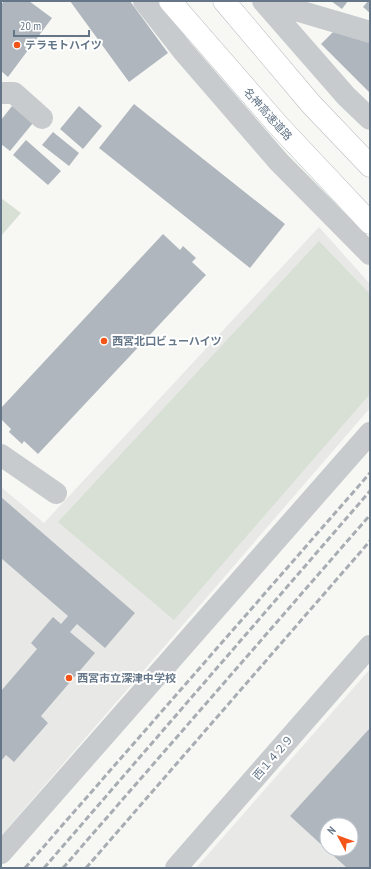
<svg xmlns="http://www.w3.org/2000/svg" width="371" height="869" font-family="'PT Sans Narrow','Noto Sans JP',sans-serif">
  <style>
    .built { fill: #e8e9e7; fill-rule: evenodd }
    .green { fill: #d8e0d5 }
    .building { fill: #afb6bd; fill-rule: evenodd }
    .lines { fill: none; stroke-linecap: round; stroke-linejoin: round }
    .highway-casing { stroke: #b9bdc0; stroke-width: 23 }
    .minor { stroke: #c7cbce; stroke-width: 22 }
    .highway { stroke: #fff; stroke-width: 22 }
    .rail { stroke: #a7adb3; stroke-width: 3; stroke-dasharray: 6 3; stroke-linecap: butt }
    .poi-dot { fill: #f35418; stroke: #fff; stroke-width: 1.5 }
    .labels { text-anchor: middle; stroke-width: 4; stroke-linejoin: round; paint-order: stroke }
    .poi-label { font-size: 11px; font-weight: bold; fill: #647688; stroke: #fff; text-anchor: start }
    .street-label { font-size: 11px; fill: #647688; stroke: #fff }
  </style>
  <rect width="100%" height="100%" fill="#f7f8f4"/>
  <!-- built -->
  <path class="built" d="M319 227 370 284V408L1 836V487L44 523Z
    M370 669V868H196ZM327 825H351V849H327Z"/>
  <!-- green -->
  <path class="green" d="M1 198 21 213 1 236Z
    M319 241 370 294V394L174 620 58 522Z"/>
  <!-- building -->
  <path class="building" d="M4 1H29L52 18 8 77 1 71V5Z
    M70 1H130L168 53 129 82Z
    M331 1H348L342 9Z
    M368 1H370V13L363 7Z
    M334 31 370 42V93L321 44Z
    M134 104 285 224 250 268 99 148Z
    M12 106 33 123 10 151 1 144V120Z
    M79 106 102 126 83 149 60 129Z
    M53 132 79 153 69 166 42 145Z
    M26 140 61 171 48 185 13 155Z
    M163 234 180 250 183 246 196 258 192 262 206 275 38 454 24 441 22 444 9 432 11 429 1 419V408Z
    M1 497 135 613 105 648 77 624 70 632 95 653 41 716 48 723 14 762 6 755 1 761V691L37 649 31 643 53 617 61 624 68 616 1 558Z
    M370 728V868H347L290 816ZM327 825H351V849H327Z"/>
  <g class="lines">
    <defs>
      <path id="highway" d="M170 1 278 125 370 223
        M224 1 311 104 370 166"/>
    </defs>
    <!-- highway casing -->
    <use href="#highway" class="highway-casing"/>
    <!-- minor -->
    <path class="minor" d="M144 1 183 51 279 162 370 254
      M263 1 346 96 370 119
      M265 1 370 32
      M1 93H14L42 118
      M1 455 56 493
      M1 853 370 433
      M176 868 370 646"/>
    <!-- highway -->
    <use href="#highway" class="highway"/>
    <!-- rail -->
    <path class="rail" d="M25 868 370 473
      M44 868 370 491
      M63 868 370 515
      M86 868 370 541"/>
  </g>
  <!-- markers -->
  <g class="poi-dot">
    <circle cx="17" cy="45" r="4"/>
    <circle cx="104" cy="341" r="4"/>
    <circle cx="69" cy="678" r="4"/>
  </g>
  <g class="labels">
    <!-- poi labels -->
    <g class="poi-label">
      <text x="25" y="49">テラモトハイツ</text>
      <text x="112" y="345">西宮北口ビューハイツ</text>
      <text x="77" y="682">西宮市立深津中学校</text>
    </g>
    <!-- street labels -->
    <g class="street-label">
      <text transform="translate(268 114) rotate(48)" y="4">名神高速道路</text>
      <text transform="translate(273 757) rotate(-49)" y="4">西１４２９</text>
    </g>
  </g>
  <!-- border -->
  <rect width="371" height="869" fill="none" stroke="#647688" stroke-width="4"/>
  <!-- north arrow -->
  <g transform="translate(339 837) rotate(311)"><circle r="19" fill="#ffffff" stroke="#c1c8cf"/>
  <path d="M0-3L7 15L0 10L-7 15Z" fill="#f35418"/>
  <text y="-6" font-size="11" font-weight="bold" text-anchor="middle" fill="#647688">N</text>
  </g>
  <!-- scale -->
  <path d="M14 30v6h75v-6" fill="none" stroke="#647688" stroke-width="2"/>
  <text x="20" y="30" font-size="12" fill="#647688" stroke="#ffffff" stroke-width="3" paint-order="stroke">20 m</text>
</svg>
